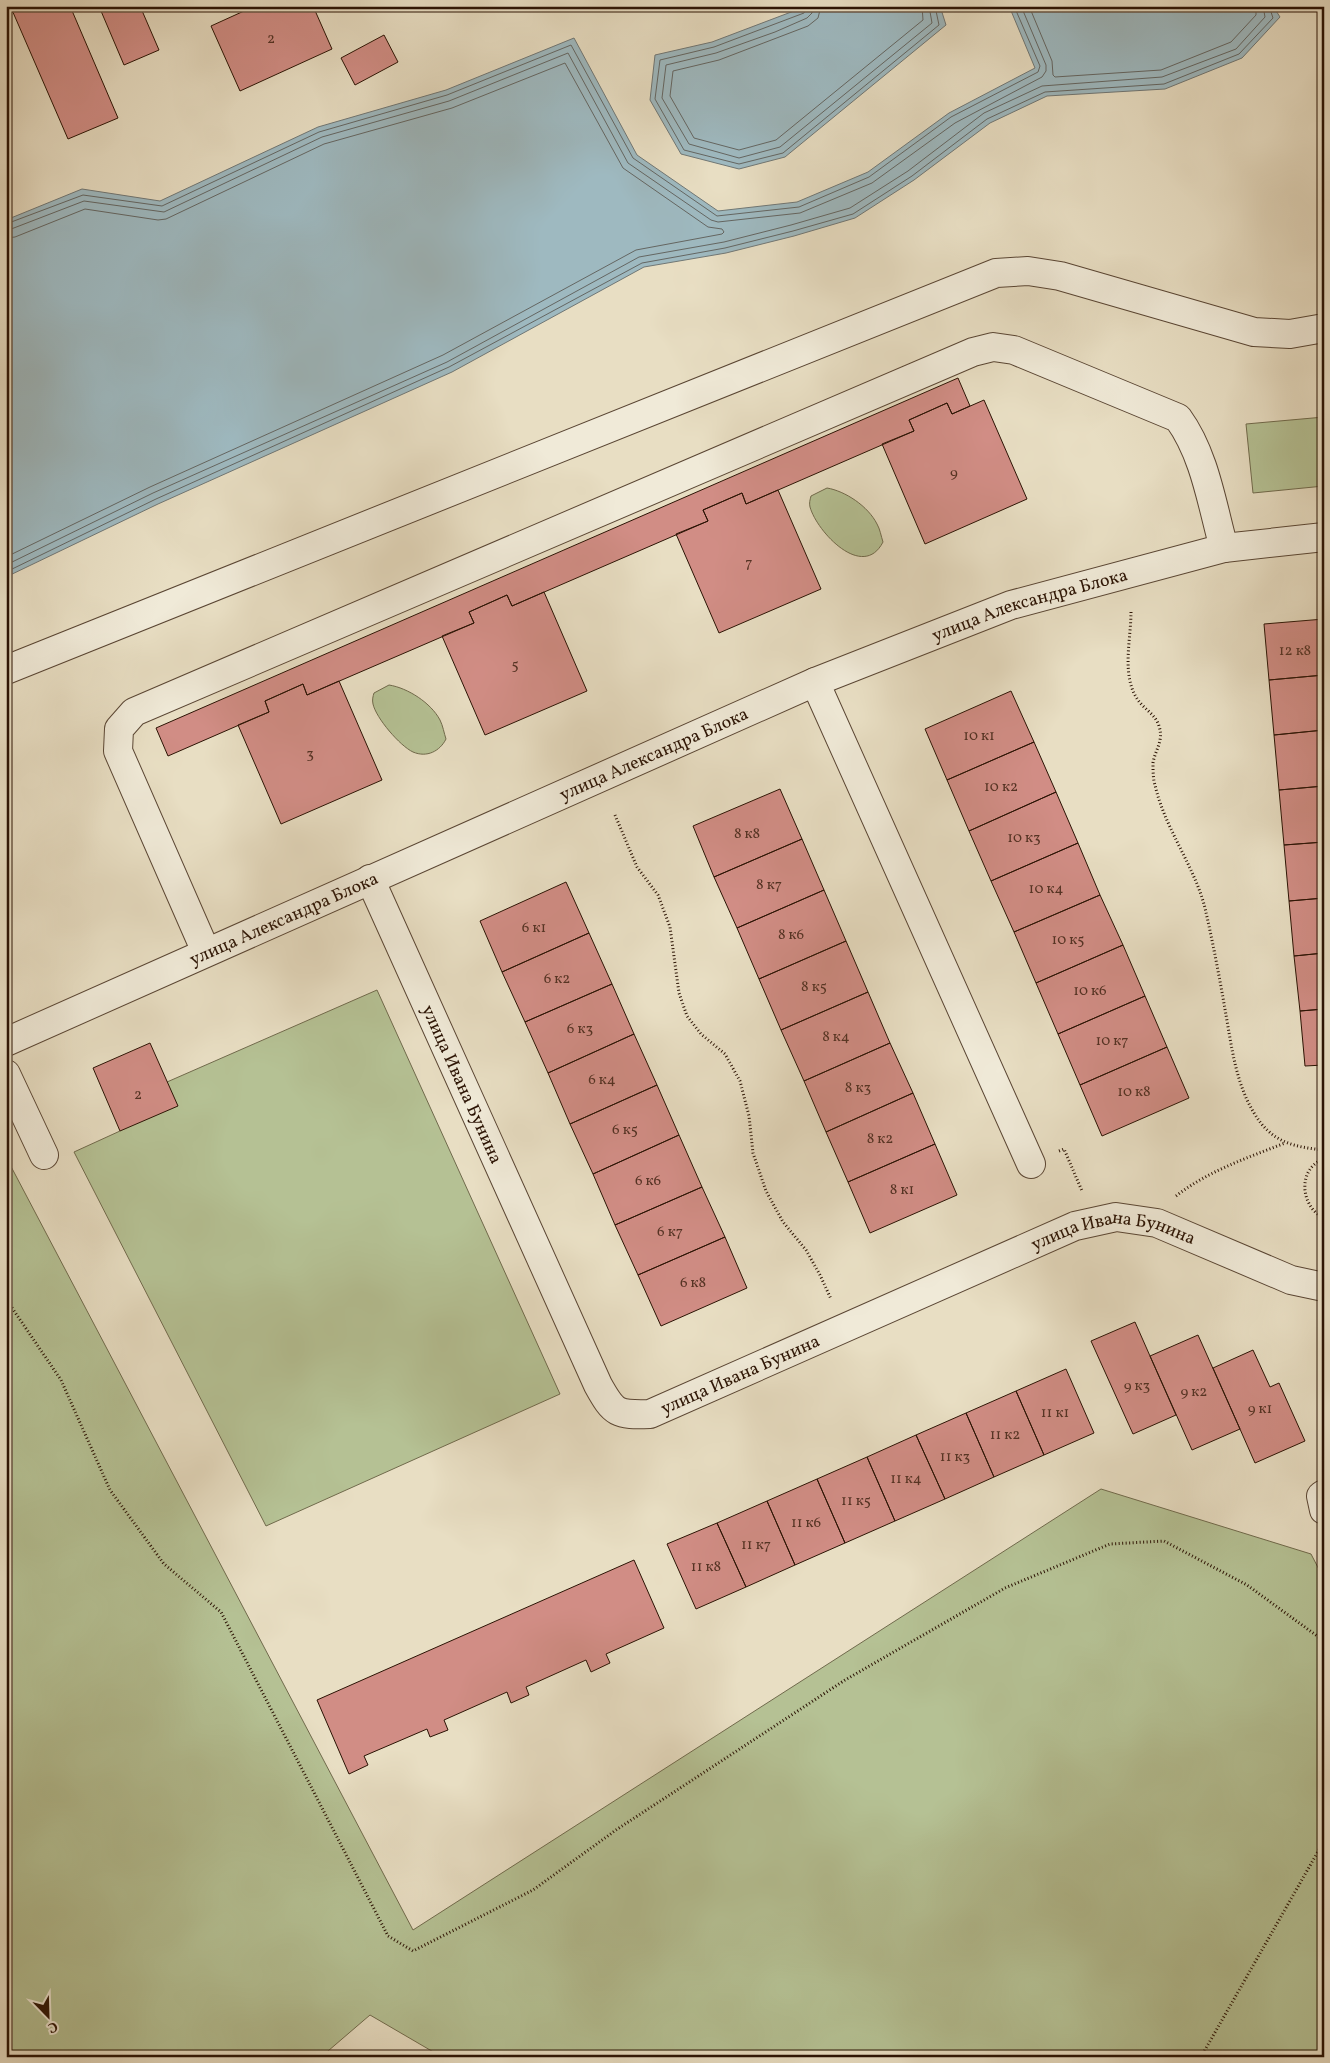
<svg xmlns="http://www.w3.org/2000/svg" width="1330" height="2063" font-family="Vollkorn,serif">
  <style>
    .green { fill: #b5c194; stroke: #706a4c }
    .water { fill: #9eb9c0; stroke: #707775 }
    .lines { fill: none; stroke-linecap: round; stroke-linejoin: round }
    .shore { stroke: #646662; stroke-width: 1 }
    .building { fill: #d18d85; stroke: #2b1304 }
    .minor-casing { stroke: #5a4634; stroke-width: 30 }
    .path { stroke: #2b1304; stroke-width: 3; stroke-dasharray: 1 2.5; stroke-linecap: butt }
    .minor { stroke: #f0ead8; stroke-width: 28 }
    .labels { text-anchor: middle; stroke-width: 5; stroke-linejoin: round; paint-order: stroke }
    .number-label { font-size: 15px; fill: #543224 }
    .street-label { font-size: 18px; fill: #2b1304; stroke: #f0ead8 }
  </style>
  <rect width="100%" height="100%" fill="#e8dec3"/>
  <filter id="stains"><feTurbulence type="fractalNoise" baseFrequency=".004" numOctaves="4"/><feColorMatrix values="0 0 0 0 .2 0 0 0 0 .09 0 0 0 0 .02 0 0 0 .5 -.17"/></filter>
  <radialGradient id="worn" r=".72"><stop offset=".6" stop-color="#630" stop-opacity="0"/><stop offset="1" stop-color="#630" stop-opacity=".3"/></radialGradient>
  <!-- green -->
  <path class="green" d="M1324 417V486L1253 493 1246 424Z
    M827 488C845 491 868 506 877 524 880 529 881 536 883 542 863 581 817 532 810 507 809 503 810 500 811 496Z
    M389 685C408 688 431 703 440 720 443 726 444 733 446 739 440 751 427 758 413 752 400 746 376 718 373 704 372 700 373 696 374 693Z
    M377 990 560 1394 266 1526 74 1152 120 1131 167 1082Z
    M6 1157 413 1930 1101 1489 1311 1554 1324 1579V2057H442L370 2015 321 2057H6Z"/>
  <!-- water -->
  <path class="water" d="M807 6H940L946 25 785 157 739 169 681 154 650 100 655 55 712 42Z
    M1009 6H1273L1280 17 1242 58 1165 89 1047 96 990 123 914 180 855 218 794 236 726 253 644 267 452 372 158 504 6 577V220L82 189 160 201 318 127 446 90 574 38 637 155 718 211 797 202 868 172 949 113 1035 68Z"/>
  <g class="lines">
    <!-- shore -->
    <path class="shore" d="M807 6 804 13 714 47 660 60 655 99 684 150 739 164 783 153 939 25 935 6
      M813 6 812 13 807 18 775 32 716 53 666 65 662 98 689 144 739 158 780 147 932 23 929 6
      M821 6 818 18 808 26 719 60 673 71 670 96 694 138 739 150 776 140 923 20 922 6
      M1029 6 1052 61 1053 75 1055 77 1161 70 1231 42 1256 15V6
      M6 224 83 195 162 206 319 132 447 95 571 45 633 158 717 216 799 207 869 177 951 117 1038 72 1040 66 1014 6
      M6 231 84 201 164 212 322 137 449 101 568 53 628 163 711 220 718 222 800 213 872 183 955 123 1042 77 1046 71V65L1021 6
      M6 238 15 237 85 209 158 220 166 219 324 144 452 108 565 63 623 168 708 227 722 229 724 232 722 234 636 250 443 355 150 487 6 557
      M6 565 153 493 447 362 639 257 724 242 791 225 850 208 908 171 984 113 1042 86 1162 77 1236 49 1265 17 1263 6
      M6 572 156 499 449 367 642 263 725 248 793 231 853 214 912 176 987 119 1045 92 1164 84 1239 54 1273 18 1269 6"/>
  </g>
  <!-- building -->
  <path class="building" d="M20 6H70L118 118 68 139 12 10Z
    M112 6H140L159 50 124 65 101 11Z
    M255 6H313L332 49 240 91 211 26Z
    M384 35 398 62 355 85 341 58Z
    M958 378 970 406 952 414 947 403 909 420 914 431 746 504 742 493 703 510 708 521 512 606 507 595 469 612 474 623 307 695 303 684 265 701 269 712 168 756 156 728Z
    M984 400 1027 499 925 544 882 444 914 431 909 420 947 403 952 414Z
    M778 490 821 589 719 633 676 534 708 521 703 510 742 493 746 504Z
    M544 592 587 691 485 735 442 636 474 623 469 612 507 595 512 606Z
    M1324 619V675L1269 680 1264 624Z
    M1324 675V730L1274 735 1269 680Z
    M339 681 382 780 281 824 238 725 269 712 265 701 303 684 307 695Z
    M1011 691 1034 742 947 780 925 729Z
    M1324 730V786L1279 790 1274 735Z
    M1034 742 1056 792 969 831 947 780Z
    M1324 786V842L1284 845 1279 790Z
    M780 789 802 839 714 877 693 826Z
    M1056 792 1078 843 991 881 969 831Z
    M802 839 824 890 737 928 714 877Z
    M1324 842V898L1289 901 1284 845Z
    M1078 843 1100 895 1014 932 991 881Z
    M566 882 589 933 502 972 480 921Z
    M824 890 846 941 759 979 737 928Z
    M1100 895 1123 945 1036 983 1014 932Z
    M1324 898V953L1294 956 1289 901Z
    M589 933 612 984 525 1022 502 972Z
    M846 941 868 992 781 1030 759 979Z
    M1123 945 1145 996 1058 1034 1036 983Z
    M1324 953V1009L1300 1011 1294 956Z
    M612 984 634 1034 548 1073 525 1022Z
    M868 992 890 1043 804 1081 781 1030Z
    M1145 996 1167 1047 1080 1085 1058 1034Z
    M1324 1009V1065L1305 1066 1300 1011Z
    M634 1034 657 1085 570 1124 548 1073Z
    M150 1043 178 1106 120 1131 93 1068Z
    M890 1043 913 1093 826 1132 804 1081Z
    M1167 1047 1189 1098 1102 1136 1080 1085Z
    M657 1085 679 1135 593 1174 570 1124Z
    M913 1093 935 1144 848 1182 826 1132Z
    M679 1135 702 1187 615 1225 593 1174Z
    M935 1144 957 1195 870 1233 848 1182Z
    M702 1187 725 1237 638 1275 615 1225Z
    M725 1237 747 1288 661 1326 638 1275Z
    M1135 1322 1176 1415 1133 1434 1091 1341Z
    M1198 1335 1240 1429 1192 1450 1150 1356Z
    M1253 1350 1270 1387 1279 1383 1305 1441 1255 1463 1213 1368Z
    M1066 1369 1094 1433 1044 1455 1016 1391Z
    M1016 1391 1044 1455 994 1477 966 1413Z
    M966 1413 994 1477 945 1499 916 1435Z
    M916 1435 945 1499 895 1521 867 1457Z
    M867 1457 895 1521 845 1543 817 1479Z
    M817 1479 845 1543 795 1565 767 1501Z
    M767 1501 795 1565 746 1587 717 1523Z
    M717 1523 746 1587 696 1609 667 1544Z
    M634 1560 664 1628 606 1654 610 1663 591 1672 586 1660 526 1687 529 1695 511 1703 507 1692 444 1720 448 1730 430 1737 427 1729 364 1756 368 1765 349 1774 317 1700Z"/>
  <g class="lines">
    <defs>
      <g id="minor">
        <path d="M6 670 996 273 1028 271 1060 276 1254 332 1290 334 1324 328"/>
        <path d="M815 682 1031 1164"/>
        <path id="s1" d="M370 879 598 1385C614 1414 617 1415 650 1414L1075 1226 1116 1217 1157 1223 1291 1280 1324 1287"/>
        <path d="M206 952 118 751 119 729 134 712 973 352 993 347 1014 350 1178 418C1205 455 1212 505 1224 548"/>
        <path id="s2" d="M6 1042 815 682 1011 605 1224 548 1324 537"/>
        <path d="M6 1074 44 1155"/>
        <path d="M1324 1494 1321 1496 1324 1510"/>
      </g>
    </defs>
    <!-- minor casing -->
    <use href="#minor" class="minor-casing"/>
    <!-- path -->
    <path class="path" d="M1131 612C1131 640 1121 676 1138 700 1144 709 1156 715 1159 726 1164 741 1155 750 1153 763 1153 770 1153 779 1155 785 1165 829 1194 865 1205 908 1213 943 1220 980 1226 1015 1232 1049 1236 1083 1254 1113 1271 1142 1293 1147 1324 1150
      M615 815 637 867 658 895 670 927 679 993 687 1016 701 1034 725 1054 740 1081 749 1116 753 1153 766 1191 783 1222 806 1250 820 1275 831 1299
      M1059 1151 1064 1149 1082 1191
      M1324 1159C1297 1168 1300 1207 1324 1218
      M1176 1196C1208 1171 1247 1158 1285 1143
      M6 1299 61 1380 110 1490 164 1564 221 1612 388 1936 413 1951 533 1890 616 1830 845 1680 1005 1588 1110 1544 1164 1541 1247 1585 1324 1641
      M1201 2057 1324 1841"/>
    <!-- minor -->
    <use href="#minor" class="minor"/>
  </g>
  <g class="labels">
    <!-- number labels -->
    <g class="number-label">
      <text x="271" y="43">2</text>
      <text x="954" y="477">9</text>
      <text x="749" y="567">7</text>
      <text x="1295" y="655">12 к8</text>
      <text x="515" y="669">5</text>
      <text x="979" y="740">10 к1</text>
      <text x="310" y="758">3</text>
      <text x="1001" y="791">10 к2</text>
      <text x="747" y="838">8 к8</text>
      <text x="1024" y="842">10 к3</text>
      <text x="769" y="889">8 к7</text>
      <text x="1046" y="893">10 к4</text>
      <text x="534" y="932">6 к1</text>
      <text x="791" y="939">8 к6</text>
      <text x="1068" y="944">10 к5</text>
      <text x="557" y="983">6 к2</text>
      <text x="814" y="991">8 к5</text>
      <text x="1090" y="995">10 к6</text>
      <text x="580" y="1033">6 к3</text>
      <text x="836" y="1041">8 к4</text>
      <text x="1112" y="1045">10 к7</text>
      <text x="602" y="1084">6 к4</text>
      <text x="858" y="1092">8 к3</text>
      <text x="1134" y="1096">10 к8</text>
      <text x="138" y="1099">2</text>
      <text x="625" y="1134">6 к5</text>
      <text x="880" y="1143">8 к2</text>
      <text x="648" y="1185">6 к6</text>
      <text x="902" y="1194">8 к1</text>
      <text x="670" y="1236">6 к7</text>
      <text x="693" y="1287">6 к8</text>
      <text x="1137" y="1390">9 к3</text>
      <text x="1194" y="1396">9 к2</text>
      <text x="1260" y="1413">9 к1</text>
      <text x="1055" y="1417">11 к1</text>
      <text x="1005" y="1439">11 к2</text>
      <text x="955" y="1461">11 к3</text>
      <text x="906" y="1483">11 к4</text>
      <text x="856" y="1505">11 к5</text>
      <text x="806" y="1527">11 к6</text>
      <text x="756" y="1549">11 к7</text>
      <text x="706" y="1571">11 к8</text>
    </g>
    <!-- street labels -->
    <g class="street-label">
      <text dy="6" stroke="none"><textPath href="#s2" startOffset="1114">улица Александра Блока</textPath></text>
      <text dy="6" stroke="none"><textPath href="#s2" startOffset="709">улица Александра Блока</textPath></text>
      <text dy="6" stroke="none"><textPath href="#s2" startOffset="304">улица Александра Блока</textPath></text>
      <text dy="6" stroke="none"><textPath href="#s1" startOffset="225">улица Ивана Бунина</textPath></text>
      <text dy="6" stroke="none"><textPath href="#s1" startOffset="1124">улица Ивана Бунина</textPath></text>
      <text dy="6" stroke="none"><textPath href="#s1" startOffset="719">улица Ивана Бунина</textPath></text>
    </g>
  </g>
  <!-- margin -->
  <rect width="1330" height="2063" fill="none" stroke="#e8dec3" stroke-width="25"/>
  <rect x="8" y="8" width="1315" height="2048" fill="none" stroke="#2b1304" stroke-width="2.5"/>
  <rect x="12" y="12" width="1305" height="2038" fill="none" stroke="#2b1304"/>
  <!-- north arrow -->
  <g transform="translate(48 2016) rotate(157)" stroke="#f0ead8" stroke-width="4" paint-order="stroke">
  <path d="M0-4L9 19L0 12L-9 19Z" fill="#2b1304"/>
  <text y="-8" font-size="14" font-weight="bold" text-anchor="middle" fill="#2b1304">С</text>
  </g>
  <rect width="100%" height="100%" filter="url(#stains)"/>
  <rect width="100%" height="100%" fill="url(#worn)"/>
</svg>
